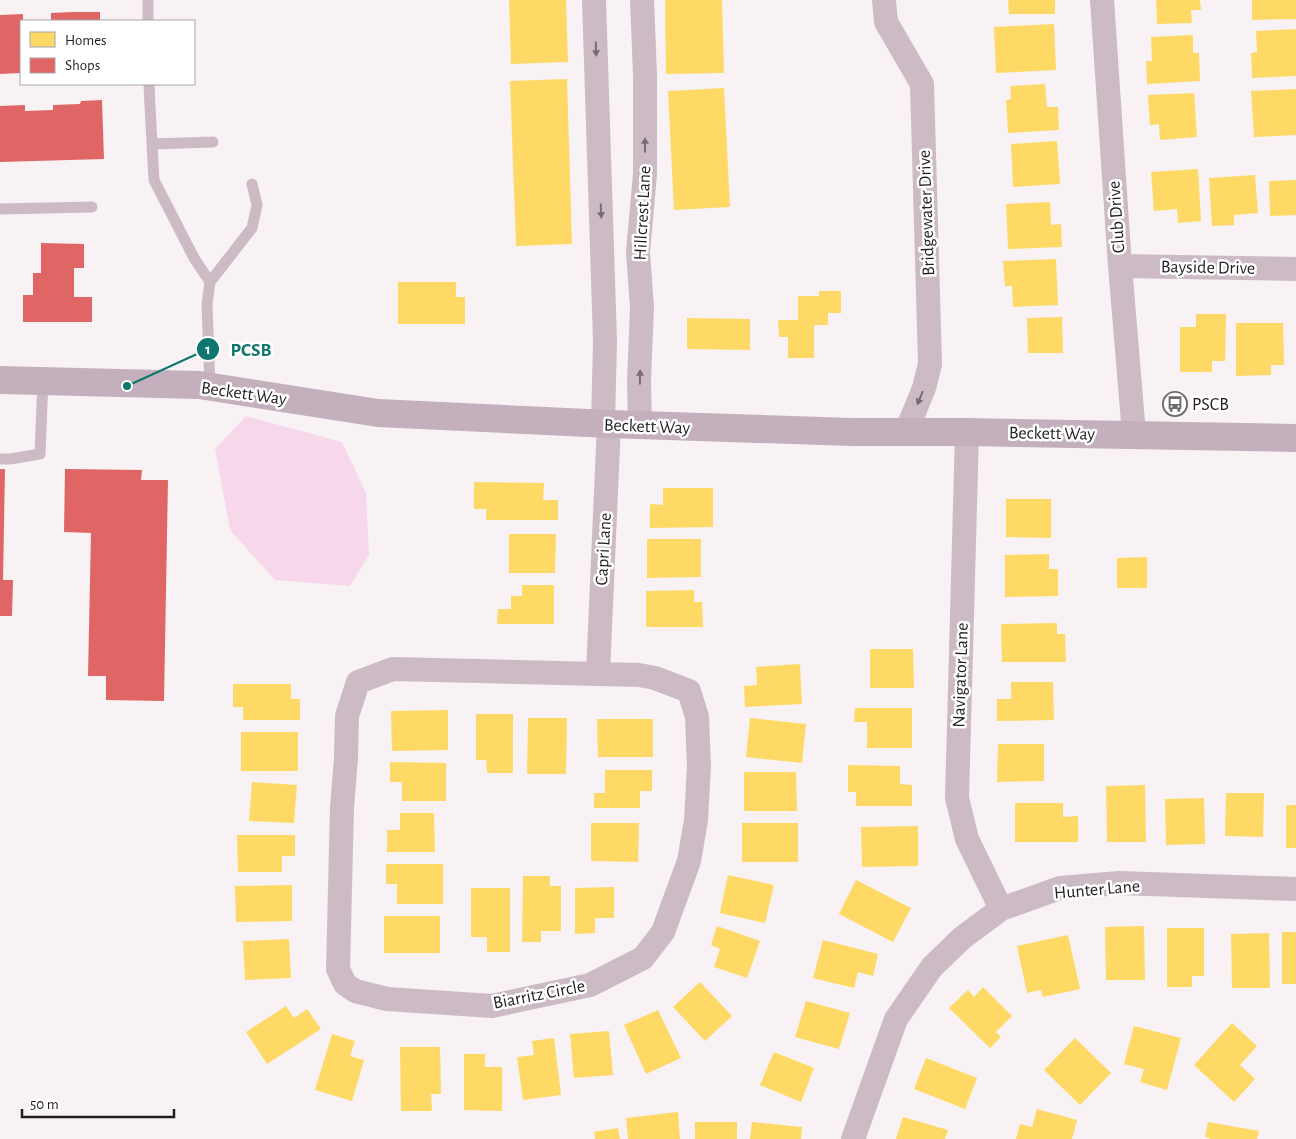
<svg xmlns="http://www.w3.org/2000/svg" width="1296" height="1139" font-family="'Alegreya Sans',sans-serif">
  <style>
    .green { fill: #f7d8eb }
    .homes { fill: #ffd966 }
    .shops { fill: #e06666 }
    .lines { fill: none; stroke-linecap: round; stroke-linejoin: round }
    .lane { stroke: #ccbbc5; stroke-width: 11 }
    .street { stroke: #ccbbc5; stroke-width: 24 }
    .secondary { stroke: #c3b0bc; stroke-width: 28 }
    .oneway { fill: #776c72 }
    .labels { text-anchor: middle; stroke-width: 5; stroke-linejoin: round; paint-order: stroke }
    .street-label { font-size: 18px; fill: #221d20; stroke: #fff }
    .poi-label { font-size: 18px; fill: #221d20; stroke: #fff; text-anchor: start }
    .leader { fill: none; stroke: #0f766e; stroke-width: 2 }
    .callout-dot { fill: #0f766e; stroke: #fff; stroke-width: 2 }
    .mark-label { font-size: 15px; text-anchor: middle; font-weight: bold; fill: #fff }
    .callout-label { font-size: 19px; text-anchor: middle; font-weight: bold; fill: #0f766e; stroke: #fff; stroke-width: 5; stroke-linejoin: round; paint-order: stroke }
  </style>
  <rect width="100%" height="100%" fill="#f8f2f5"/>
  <!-- green -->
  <path class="green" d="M246 416 342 442 366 493 369 555 350 586 275 580 230 530 215 449Z"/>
  <!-- homes -->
  <path class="homes" d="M509 0H566L568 62 511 64Z
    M665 0H722L724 73 666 74Z
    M1008 0H1055V14H1009Z
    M1156 0H1200L1201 10H1191L1192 23 1157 24Z
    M1252 0H1296V19L1252 20Z
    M1054 24 1056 70 996 73 994 27Z
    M1296 29V76L1252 78 1251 53 1257 52 1256 31Z
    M1193 35V53H1199L1200 81 1147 84 1146 61H1152L1151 37Z
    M567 79 572 244 516 246 510 81Z
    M1045 84 1047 107H1058L1059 130 1008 133 1006 100 1011 99 1010 86Z
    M724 88 730 207 674 210 668 91Z
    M1296 89V135L1254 137 1251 91Z
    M1194 93 1197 137 1160 140 1159 124 1150 125 1148 95Z
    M1057 141 1060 184 1013 187 1011 144Z
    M1198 169 1201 221 1178 223 1177 209 1154 211 1151 172Z
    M1255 175 1258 213 1234 215V225L1212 226 1209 178Z
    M1296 180V215L1270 216 1269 181Z
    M1050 202 1051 225 1061 224 1062 247 1008 249 1006 204Z
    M1056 259 1058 305 1013 307 1012 286H1005L1003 261Z
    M398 282H456V297H465V324H398Z
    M819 291H841V313H828V325H814V358H788V337H779L778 320H798V296H819Z
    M1196 314H1226L1225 361H1212V372H1180V327H1196Z
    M1062 317 1063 353H1028L1027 318Z
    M687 318 750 319V350L687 349Z
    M1236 323H1283L1284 365H1271V375L1236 376Z
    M474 482 544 483 543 500H558V520H486V509H474Z
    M663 488H713V527L650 528V504L663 505Z
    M1006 499H1051V538L1006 537Z
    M509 534H556L555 573H509Z
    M647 539H701V577L647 578Z
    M1049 554V569H1058V596L1005 597V555Z
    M1147 557V588H1117V558Z
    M522 585H554V624H497L498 609H511V596H522Z
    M694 590V602H702L703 627H646V591Z
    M1057 623V634H1065L1066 662H1002L1001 624Z
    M870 649H913L914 688H870Z
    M800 664 802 704 745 707 744 686 757 685 756 667Z
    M1011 682H1053L1054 720 997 721V699H1011Z
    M233 684H291V699H300V720H243V707H233Z
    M855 708H912V748H867V722H854Z
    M448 710V750L392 751 391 711Z
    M476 714H513V773H487L486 760H476Z
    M528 718H567L566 774H527Z
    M750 718 806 724 802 763 746 757Z
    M597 719H653V757H598Z
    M241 732H298V771H241Z
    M998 744H1044V781L997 782Z
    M390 762 446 763V801H402V782H390Z
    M848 765 900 766V784L912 785V806H856V792H848Z
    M605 770H652V791H640V808H594V793H605Z
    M744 772H796L797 811H744Z
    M252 782 297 785 294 823 249 821Z
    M1145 785 1146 842H1107L1106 786Z
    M1226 793H1264L1263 837 1225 836Z
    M1204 798 1205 844 1166 845 1165 799Z
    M1015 803H1063V817L1078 816V842H1015Z
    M1286 805H1296V848H1286Z
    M400 813H434L435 852H387V830H400Z
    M591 823H639L638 862 591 861Z
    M742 823H798V862H742Z
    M918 826V866L862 867 861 827Z
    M237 835H295V856H282V872H238Z
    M386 864H443V904H397V884H386Z
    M728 875 774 885 765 923 720 913Z
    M523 876H550V886H561V931H541V942H522Z
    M856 880 911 908 893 942 839 914Z
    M292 885V921L236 922 235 886Z
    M614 887V918H595V933L575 934V888Z
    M471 888H510V952H487V937H471Z
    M384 916H440V953H384Z
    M717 926 760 941 747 978 714 967 720 949 711 945Z
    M1144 926 1145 980H1106L1105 927Z
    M1167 928H1204V976H1192V987H1167Z
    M1282 932H1296V984H1282Z
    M1269 933 1270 988H1232L1231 934Z
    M1068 935 1080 989 1043 997 1041 990 1027 993 1017 946Z
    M289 939 291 978 245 980 243 941Z
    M823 940 878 954 873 976 858 972 854 988 813 978Z
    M700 982 732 1016 705 1041 673 1007Z
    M983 987 1012 1016 996 1032 1001 1037 990 1048 949 1008 968 990 974 997Z
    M806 1001 850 1013 839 1049 795 1037Z
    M286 1006 294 1018 307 1009 321 1029 267 1064 246 1032Z
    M658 1010 681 1058 646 1074 624 1025Z
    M1232 1023 1257 1046 1240 1065 1255 1079 1234 1102 1194 1065Z
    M1134 1026 1181 1038 1167 1090 1140 1082 1144 1069 1124 1064Z
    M609 1031 613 1075 574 1078 570 1034Z
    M332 1034 355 1041 350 1056 364 1060 352 1101 315 1090Z
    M554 1038 561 1095 523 1100 517 1057 534 1055 532 1041Z
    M1075 1038 1111 1073 1080 1105 1044 1070Z
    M400 1047H440L441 1094H431L432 1111H401Z
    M774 1052 814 1068 801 1102 760 1085Z
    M464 1054H485V1067H502V1111L464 1110Z
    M926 1058 977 1078 965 1109 914 1089Z
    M1037 1109 1077 1120 1072 1139H1016L1020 1124 1032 1127Z
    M678 1112 680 1139H628L626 1118Z
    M903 1117 948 1130 945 1139H896Z
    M695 1122H737V1139H695Z
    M752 1122 802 1127 801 1139H750Z
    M1208 1122 1259 1131 1257 1139H1210V1138L1205 1137Z
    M618 1128 620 1139H595L594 1132Z"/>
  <!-- shops -->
  <path class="shops" d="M74 12H100V21H51V13Z
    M23 14V21H21V73L0 74V15Z
    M102 100 104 159 0 162V106L25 105V111L53 110V105L80 104 81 101Z
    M41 243 84 244V268H74V297H92V322H23V295H33V273H41Z
    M0 469H5L3 580H13L12 616H0Z
    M65 469 142 470 141 480H168L164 701 106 700V676H88L91 533 64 532Z"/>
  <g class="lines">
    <!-- lane -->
    <path class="lane" d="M148 0V21
      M149 84 150 106 154 180 194 258 210 282 207 304 210 387
      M152 144 213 142
      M0 209 92 207
      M210 282 252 228 257 205 252 184
      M0 459H10L40 454 43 381"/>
    <!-- street -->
    <path class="street" d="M594 0 605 341 603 424
      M884 0 886 22 922 84 930 364 924 388 906 432
      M1102 0 1120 266 1134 434
      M1120 266 1296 269
      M640 426 639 381 642 307 638 252 645 174V75L642 0
      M967 432 957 798 967 839 1001 909
      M393 669 639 675 655 678 689 691 697 717 699 766 696 820 689 861 663 932 643 958 590 985 492 1006 387 999 355 991 345 984 338 969 342 808 346 758 347 716 358 682Z
      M598 673 609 424
      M853 1139 896 1019 932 967 962 938 1001 909 1060 888 1119 883 1296 889"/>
    <!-- secondary -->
    <path class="secondary" d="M0 380 199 385 378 413 609 424 851 432H967L1296 438"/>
  </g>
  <!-- one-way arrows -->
  <defs><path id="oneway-solid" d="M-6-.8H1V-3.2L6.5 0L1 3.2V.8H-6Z" transform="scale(1.25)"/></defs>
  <g class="oneway">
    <use href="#oneway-solid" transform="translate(596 49) rotate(88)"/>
    <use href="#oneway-solid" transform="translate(645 145) rotate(-90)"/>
    <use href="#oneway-solid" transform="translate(601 211) rotate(88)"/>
    <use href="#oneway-solid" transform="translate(640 377) rotate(-89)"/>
    <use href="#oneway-solid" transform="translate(920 398) rotate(112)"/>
  </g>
  <!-- icons -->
  <defs>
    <symbol id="bus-ring" viewBox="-11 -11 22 22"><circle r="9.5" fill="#fff" stroke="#6d686b" stroke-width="1.5"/><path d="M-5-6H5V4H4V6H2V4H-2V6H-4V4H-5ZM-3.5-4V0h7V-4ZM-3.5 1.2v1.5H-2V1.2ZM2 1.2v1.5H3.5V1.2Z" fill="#6d686b"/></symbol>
  </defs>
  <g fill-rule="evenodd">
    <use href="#bus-ring" x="1161" y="390" width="28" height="28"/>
  </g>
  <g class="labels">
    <!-- street labels -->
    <g class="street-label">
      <text transform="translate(642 213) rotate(-87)" y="6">Hillcrest Lane</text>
      <text transform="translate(926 213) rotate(-92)" y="6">Bridgewater Drive</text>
      <text transform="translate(1116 217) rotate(-94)" y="6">Club Drive</text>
      <text transform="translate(1208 267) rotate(1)" y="6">Bayside Drive</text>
      <text transform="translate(244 393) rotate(8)" y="6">Beckett Way</text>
      <text transform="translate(647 426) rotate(2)" y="6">Beckett Way</text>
      <text transform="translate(1052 433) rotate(1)" y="6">Beckett Way</text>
      <text transform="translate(603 549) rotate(-87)" y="6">Capri Lane</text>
      <text transform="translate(960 675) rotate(-88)" y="6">Navigator Lane</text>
      <text transform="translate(1097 889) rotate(-5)" y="6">Hunter Lane</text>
      <text transform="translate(539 994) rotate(-11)" y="6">Biarritz Circle</text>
    </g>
    <!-- poi labels -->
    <g class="poi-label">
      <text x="1192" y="410">PSCB</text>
    </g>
  </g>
  <!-- callouts -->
  <path class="leader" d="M127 386L208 349"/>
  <g class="callout-dot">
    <circle cx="127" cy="386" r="5"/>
    <circle cx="208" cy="349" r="12"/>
  </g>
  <g class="mark-label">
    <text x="208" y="354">1</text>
  </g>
  <g class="callout-label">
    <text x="251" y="356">PCSB</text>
  </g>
  <!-- legend -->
  <rect x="20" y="20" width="175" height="65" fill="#ffffff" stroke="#a7a5a6"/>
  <rect x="30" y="32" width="25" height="15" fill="#ffd966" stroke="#a7a5a6"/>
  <text x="65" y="45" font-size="15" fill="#221d20">Homes</text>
  <rect x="30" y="58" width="25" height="15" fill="#e06666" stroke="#a7a5a6"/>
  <text x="65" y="70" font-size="15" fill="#221d20">Shops</text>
  <!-- scale -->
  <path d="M22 1109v8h152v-8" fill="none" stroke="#221d20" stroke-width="2.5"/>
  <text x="30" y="1109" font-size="15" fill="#221d20" stroke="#ffffff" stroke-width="4" paint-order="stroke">50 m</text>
</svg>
